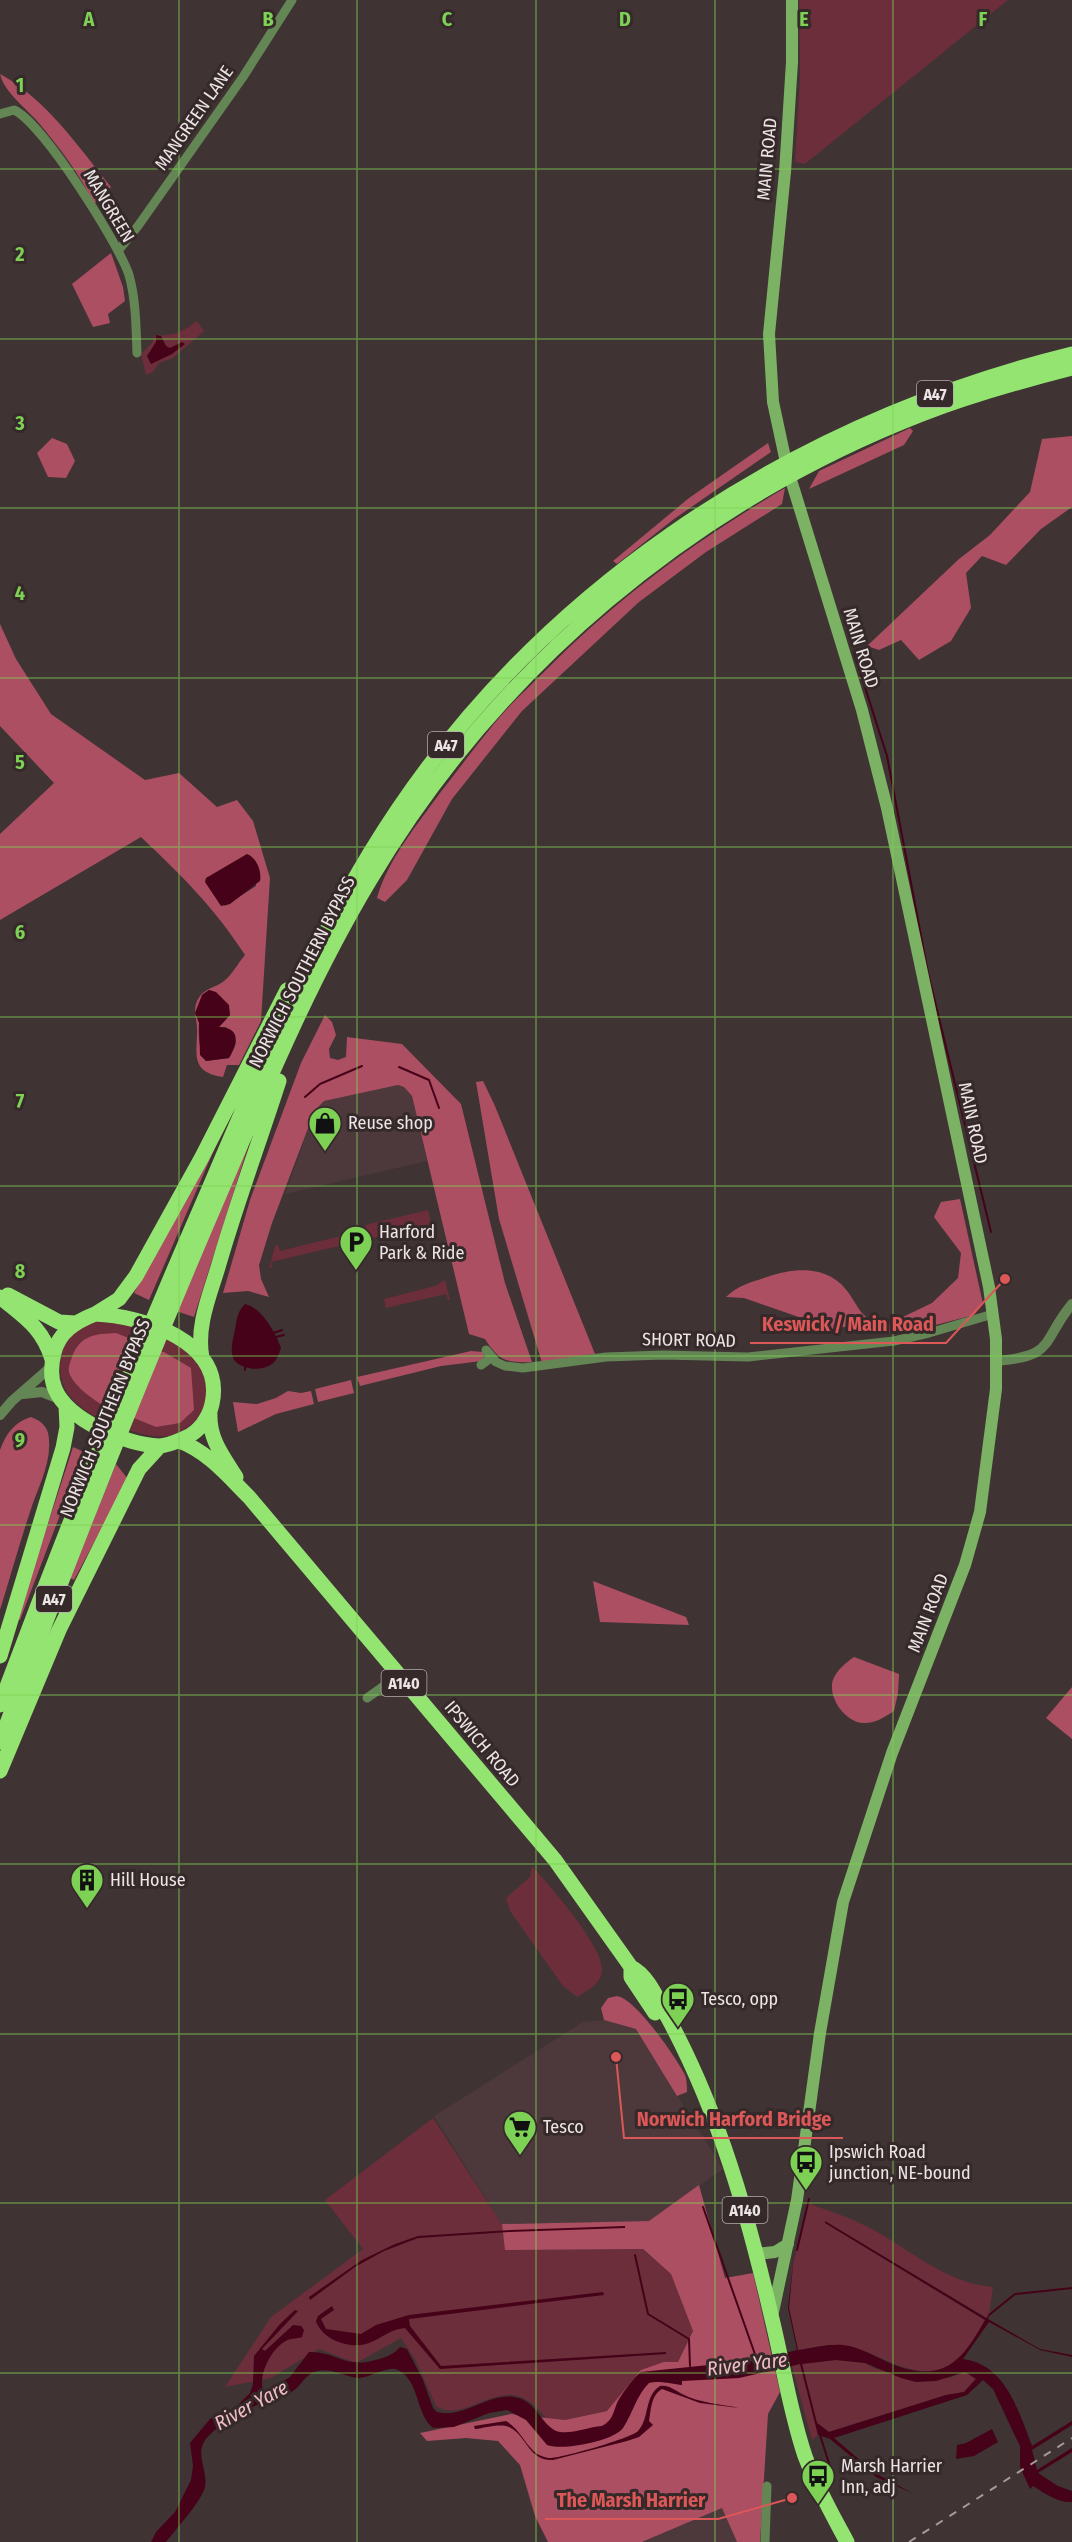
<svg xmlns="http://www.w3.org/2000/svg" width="1072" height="2542" font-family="'Fira Sans Condensed',sans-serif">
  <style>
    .built { fill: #4d393c }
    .green { fill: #6b2e3a }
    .forest { fill: #ac4f62; fill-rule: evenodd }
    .water { fill: #450218; fill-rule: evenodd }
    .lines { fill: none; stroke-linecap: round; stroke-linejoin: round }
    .stream { stroke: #450218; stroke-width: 2 }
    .minor { stroke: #648655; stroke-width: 9 }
    .tertiary { stroke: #648655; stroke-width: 10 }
    .secondary { stroke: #7bb263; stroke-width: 12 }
    .trunk { stroke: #94e471; stroke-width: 15 }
    .rail { stroke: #a49a9b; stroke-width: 2; stroke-dasharray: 8 8; stroke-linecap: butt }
    .grid { fill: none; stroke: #7dd154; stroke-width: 1.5; stroke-opacity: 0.55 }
    .labels { text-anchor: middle; stroke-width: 6; stroke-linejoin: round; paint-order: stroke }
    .shield { fill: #35292a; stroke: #b5acad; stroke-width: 1.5 }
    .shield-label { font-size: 16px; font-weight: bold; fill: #ece4e5 }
    .street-label { font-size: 18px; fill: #ece4e5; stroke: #35292a }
    .poi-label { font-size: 18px; fill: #ece4e5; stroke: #35292a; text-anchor: start }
    .water-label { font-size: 20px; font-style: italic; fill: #f1bcc3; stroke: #35292a }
    .grid-label { font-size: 20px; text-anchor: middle; font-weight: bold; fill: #7dd154; stroke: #35292a; stroke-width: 6; stroke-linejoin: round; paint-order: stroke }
    .leader { fill: none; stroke: #dc5757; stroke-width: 2 }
    .callout-dot { fill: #dc5757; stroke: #35292a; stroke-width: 2 }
    .callout-label { font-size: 20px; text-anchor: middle; font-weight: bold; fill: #dc5757; stroke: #35292a; stroke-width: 6; stroke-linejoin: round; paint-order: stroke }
  </style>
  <rect width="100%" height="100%" fill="#3f3334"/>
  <!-- built -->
  <path class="built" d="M398 1085 404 1087 412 1096 427 1161 285 1194 315 1110 324 1101Z
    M604 2020 636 2029 723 2169 649 2221 502 2224 434 2116 583 2022Z
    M722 2508 737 2542H643Z"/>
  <!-- green -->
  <path class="green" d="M799 0H1008L805 164 795 162 800 75Z
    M197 321 204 331 173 358 159 363 153 372 146 375 141 354 151 344 156 335C173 337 183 331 197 321Z
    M428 1210 433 1230 431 1231 429 1225 369 1239 365 1225Z
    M361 1231 364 1240 271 1262 272 1267 269 1268 275 1246 278 1245 280 1251Z
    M445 1280 450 1300H448L446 1294 386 1308 384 1299 435 1286Z
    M103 1319C121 1323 140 1326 157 1333 188 1345 217 1374 203 1409 197 1423 182 1433 168 1436 152 1438 137 1433 123 1428 104 1422 81 1411 69 1395 53 1374 59 1339 82 1327 88 1323 96 1321 103 1319Z
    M532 1866C549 1885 605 1948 602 1971 601 1984 587 1991 577 1997L563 1986 510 1911 506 1898 530 1877Z
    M433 2118 502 2224 506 2250 642 2249 671 2274 693 2331 678 2362 607 2411 565 2420 546 2418C539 2410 531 2401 521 2397 492 2386 460 2423 436 2406L415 2359 401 2338 356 2363 319 2349 271 2378 225 2387 271 2317 363 2249 325 2200Z
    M808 2203C825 2210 844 2215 860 2223 905 2244 942 2283 993 2287L989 2315 987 2318 826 2222 825 2223 985 2320C978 2332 970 2349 960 2358 924 2390 886 2355 848 2346 833 2343 814 2348 798 2350L789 2308 792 2268Z
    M836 2360 865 2363 876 2369 949 2378 965 2372 976 2378 964 2392 946 2395 829 2432 817 2423 802 2363Z
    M800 2364 818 2429V2435L812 2440 792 2366Z"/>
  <!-- forest -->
  <path class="forest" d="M0 74C47 100 77 145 111 187L94 204C80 174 59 147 38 122 26 108 4 92 0 74Z
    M111 253 123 287 125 301 108 314 110 323 93 327 72 284Z
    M910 428 913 431 904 445 809 489 819 471Z
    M1072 436V507L1041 529 1006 565 982 556 966 573 971 608 951 641 919 660 901 640 879 650 867 646 959 559 990 535 1030 492 1042 439Z
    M52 438 67 444 75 461 66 478 48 477 37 453Z
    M768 443 771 452 674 519 617 564 613 561 689 498Z
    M785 488 782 504 706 552 639 602 522 711 452 799 407 880 385 902 377 898C388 859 417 825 440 793 458 770 475 747 493 725 508 706 527 689 544 672 616 599 696 540 785 488Z
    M0 624 16 659 51 714 145 780 179 773 217 807 237 800 253 821 270 878 261 1021 239 1065H227L223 1077C188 1072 198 1051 197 1027 196 1015 192 1007 200 996 206 988 217 987 224 981 232 975 238 963 245 955 213 906 183 877 141 837L0 920V834L54 783 0 726ZM254 859 256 886 225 906 206 878ZM209 990C221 993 227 1004 230 1015L219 1027H226C239 1042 238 1040 229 1058L206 1061C194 1042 200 1017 202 995Z
    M325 1015 332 1022 336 1035 329 1049 330 1058 338 1060 346 1057 347 1037 402 1044 461 1104 505 1283 532 1362C506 1363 499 1361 485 1339L469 1334 412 1096 404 1087 398 1085 324 1101 315 1110 272 1223 259 1265 261 1279 269 1297 248 1291 223 1293 250 1200 301 1063Z
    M483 1081 495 1106 595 1354 542 1363 499 1219 476 1082Z
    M217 1143 149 1300 134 1293 142 1277Z
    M245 1147H248L194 1317 176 1311Z
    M960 1199 983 1304 974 1315 905 1333 875 1332 856 1325 833 1329 744 1298 726 1297C738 1285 752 1282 767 1277 795 1267 829 1265 848 1292 862 1312 859 1316 884 1326L932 1303 958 1278 961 1253 934 1217 941 1202Z
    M116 1333 131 1339 105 1407C93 1399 76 1388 70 1375 67 1369 70 1363 72 1357 80 1335 95 1334 116 1333Z
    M156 1351 164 1352 191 1368 194 1410 180 1423 156 1427 129 1416Z
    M471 1351 483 1352 485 1354 482 1361 441 1366 360 1386 357 1377Z
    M351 1380 354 1393 318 1402 315 1389Z
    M288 1391 301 1393 311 1391 314 1404 276 1414 238 1432 233 1402 257 1404 276 1398Z
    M31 1417C42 1421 49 1428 49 1440 51 1465 37 1489 30 1512 19 1545 10 1578 0 1610V1450C6 1434 14 1422 31 1417Z
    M73 1447 84 1452 20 1620 17 1619Z
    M116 1464 128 1479 74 1580 70 1578Z
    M593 1581 686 1617 689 1625 600 1622Z
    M854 1657 899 1674 898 1693 894 1711C885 1717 874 1724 863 1723 847 1722 831 1702 832 1686 832 1674 845 1663 854 1657Z
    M1072 1687V1739L1046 1718Z
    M617 1996C636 1999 674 2055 684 2073 687 2078 687 2086 687 2092L677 2096 636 2029 604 2020 601 2008 608 1998Z
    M699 2185 725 2278 753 2273 780 2392 768 2414 760 2542H737L722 2508 642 2542H548L535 2516 520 2465 498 2441 466 2438 427 2441 420 2433 511 2414 565 2420 607 2411 641 2370 664 2362H678L693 2331 671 2274 643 2249 505 2250 502 2224 649 2221Z"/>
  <!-- water -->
  <path class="water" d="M156 335 161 336 166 346 170 348 182 342 185 344 172 354 151 364 147 356 156 342Z
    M247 854C256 857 262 871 260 881L230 904 221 906 205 882 206 878Z
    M209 990 216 992 229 1005 230 1015 219 1027C242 1028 237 1044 229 1058L206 1061 200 1055 199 1023 195 1013 202 995Z
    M245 1304C262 1308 275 1332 281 1348 279 1354 277 1360 272 1364 262 1372 239 1370 233 1358 230 1349 233 1339 235 1330 237 1319 237 1312 245 1304Z
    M825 2221 986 2318 989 2315 988 2319 1040 2349 1072 2355V2357L1040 2350 989 2322 963 2359C1006 2365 1018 2410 1032 2446L1072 2421V2425L1032 2450 1037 2470 1072 2448V2452L1038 2473 1058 2486 1072 2491V2502C1058 2503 1044 2493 1033 2486L1030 2489 1020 2467V2446L1016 2438 993 2389 983 2380 967 2395 834 2438 875 2473 912 2493 876 2477 830 2439 818 2435 800 2364 739 2378 682 2381V2385C673 2384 659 2380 649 2383 636 2396 633 2413 623 2428 614 2441 562 2451 547 2445L526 2420 507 2410 489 2413 454 2427 433 2428C415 2413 420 2381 398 2370 388 2365 370 2378 359 2378 344 2377 330 2366 314 2372 304 2376 300 2388 290 2393 285 2396 279 2396 273 2398 255 2405 213 2426 204 2442 196 2455 208 2472 205 2487 201 2502 176 2529 166 2542H151L156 2532 175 2512 191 2480 193 2466 190 2443 210 2419 236 2407 250 2393 253 2384 254 2356 280 2324 295 2310 298 2311 262 2349 265 2351 293 2325 301 2326 304 2330 302 2337C296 2339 289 2338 284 2342 270 2351 257 2377 264 2393L290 2377 309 2352C335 2351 346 2369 375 2360 385 2358 393 2355 400 2347L407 2349 409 2353 423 2380 433 2408 437 2412C464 2419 488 2393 514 2397 537 2399 542 2429 560 2432 573 2434 588 2427 602 2426 613 2420 613 2413 617 2403 621 2395 634 2377 641 2372L757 2360 797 2350 788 2308 794 2254 789 2308 798 2350C814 2348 833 2342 849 2346 867 2350 882 2361 900 2367 947 2382 964 2357 985 2320L825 2223ZM836 2360 865 2363 901 2378 916 2382 936 2381 965 2372 976 2379 964 2392 946 2395 829 2432 817 2423 802 2364Z
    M625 2226V2228L509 2232 418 2238 384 2251 355 2267 310 2300 309 2297 362 2260 395 2244 418 2236 511 2230Z
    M603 2292 604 2295 409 2319 410 2326 441 2366 666 2352V2354L440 2369 405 2328C391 2329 382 2338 369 2343 351 2350 322 2340 316 2321L318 2316 332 2306 334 2310 321 2319 326 2329 361 2334 376 2325 409 2315Z
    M660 2386C669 2385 674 2390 682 2394 699 2403 721 2404 739 2408L700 2403 662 2389C651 2395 651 2410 649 2421L653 2425 639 2437 627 2441 553 2460C528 2461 527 2435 509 2427 499 2423 485 2428 475 2429L474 2426 506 2421C520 2429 525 2445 537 2454 541 2456 546 2458 550 2458 562 2458 632 2438 638 2431 650 2418 644 2396 660 2386Z
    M992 2429 998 2442 974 2456 956 2459 957 2445 966 2443Z"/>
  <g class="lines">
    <!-- stream -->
    <path class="stream" d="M854 653 887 756 928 973 991 1232
      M399 1067 429 1080 439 1108
      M305 1097 320 1084 362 1066
      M273 1333 282 1330
      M276 1337 284 1335
      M245 1370V1367
      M703 2207 757 2360
      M797 2250 809 2199
      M635 2255 648 2314 689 2339 690 2366
      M989 2315 1015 2294 1072 2288
      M820 2435 833 2476"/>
    <!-- minor -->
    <path class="minor" d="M0 114 14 110C42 122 119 244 129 275 136 300 136 327 137 353
      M118 251 138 226 243 77 292 0
      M486 1350 496 1362 505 1366 523 1368 606 1357 663 1355 748 1357 894 1341 929 1333 993 1314
      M481 1365 492 1357
      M367 1698 398 1676
      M765 2542 767 2486"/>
    <!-- tertiary -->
    <path class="tertiary" d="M996 1361C1056 1356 1040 1343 1072 1304
      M23 1394 42 1392 62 1400
      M0 1415 12 1401 52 1366"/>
    <!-- secondary -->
    <path class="secondary" d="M756 2254 775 2252 788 2244
      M773 2312 797 2200 820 2033 843 1902 892 1753 965 1565 980 1512 996 1389V1339L989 1287 887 808 862 710 787 467 773 402 769 334 785 172 792 62V0"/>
    <!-- trunk -->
    <path class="trunk" d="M8 1295 59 1322 75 1323
      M0 1297C25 1318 42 1327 52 1359
      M95 1314 119 1299 136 1276 202 1157 287 990
      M95 1314C142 1316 226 1341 212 1404 209 1418 199 1432 185 1438 178 1441 167 1446 159 1446 126 1445 68 1420 55 1389 50 1377 51 1365 54 1353 59 1332 75 1322 95 1314Z
      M202 1358C196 1325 210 1295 219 1264 237 1202 259 1143 279 1081
      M210 1414C209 1439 223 1456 236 1477
      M179 1441C207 1451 228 1476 249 1497L555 1860 631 1967C649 1976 658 2001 668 2018 719 2112 748 2215 772 2319 783 2364 790 2412 805 2456 816 2486 832 2514 847 2542
      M0 1656 63 1448 67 1427 66 1406
      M0 1705C64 1534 132 1365 205 1198 255 1081 304 962 370 853 525 597 784 425 1072 354
      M0 1742C67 1564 137 1387 212 1212 260 1100 307 985 370 880 496 668 693 503 922 414 971 395 1021 381 1072 368
      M0 1771 59 1630 139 1469 160 1446
      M631 1967V1977L655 2013"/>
    <!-- rail -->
    <path class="rail" d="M909 2542 1072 2438"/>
  </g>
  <!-- grid -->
  <path class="grid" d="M179 0V2542M357 0V2542M536 0V2542M715 0V2542M893 0V2542M0 169H1072M0 339H1072M0 508H1072M0 678H1072M0 847H1072M0 1017H1072M0 1186H1072M0 1356H1072M0 1525H1072M0 1695H1072M0 1864H1072M0 2034H1072M0 2203H1072M0 2373H1072"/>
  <!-- icons -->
  <defs>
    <symbol id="shop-pin" viewBox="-11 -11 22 30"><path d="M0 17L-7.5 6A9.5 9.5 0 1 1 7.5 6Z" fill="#7dd154" stroke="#35292a"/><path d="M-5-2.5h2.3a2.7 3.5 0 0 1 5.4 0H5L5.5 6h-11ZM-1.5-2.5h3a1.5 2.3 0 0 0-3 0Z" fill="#111"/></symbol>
    <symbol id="parking-pin" viewBox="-11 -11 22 30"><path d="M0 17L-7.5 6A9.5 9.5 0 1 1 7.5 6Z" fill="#7dd154" stroke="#35292a"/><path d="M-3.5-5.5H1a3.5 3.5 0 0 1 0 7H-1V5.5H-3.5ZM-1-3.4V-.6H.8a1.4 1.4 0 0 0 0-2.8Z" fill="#111"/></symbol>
    <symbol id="building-pin" viewBox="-11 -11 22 30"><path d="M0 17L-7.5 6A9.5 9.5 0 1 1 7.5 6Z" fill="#7dd154" stroke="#35292a"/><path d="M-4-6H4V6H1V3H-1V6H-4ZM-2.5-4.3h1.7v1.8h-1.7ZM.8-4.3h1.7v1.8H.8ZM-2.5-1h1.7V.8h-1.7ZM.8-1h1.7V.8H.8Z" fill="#111"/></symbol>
    <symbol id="bus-pin" viewBox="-11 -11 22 30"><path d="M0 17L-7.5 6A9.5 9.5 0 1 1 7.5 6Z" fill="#7dd154" stroke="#35292a"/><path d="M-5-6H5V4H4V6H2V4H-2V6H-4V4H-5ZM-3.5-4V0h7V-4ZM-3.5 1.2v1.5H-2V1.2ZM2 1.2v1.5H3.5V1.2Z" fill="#111"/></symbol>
    <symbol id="supermarket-pin" viewBox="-11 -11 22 30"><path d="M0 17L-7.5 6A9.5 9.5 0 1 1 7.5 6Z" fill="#7dd154" stroke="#35292a"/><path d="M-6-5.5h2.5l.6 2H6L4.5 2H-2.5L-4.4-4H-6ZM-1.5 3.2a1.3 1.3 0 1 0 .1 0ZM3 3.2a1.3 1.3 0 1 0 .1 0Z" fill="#111"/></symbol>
  </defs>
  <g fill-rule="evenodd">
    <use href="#shop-pin" x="306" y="1104" width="38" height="52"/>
    <use href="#parking-pin" x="337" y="1223" width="38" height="52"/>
    <use href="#building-pin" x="68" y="1861" width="38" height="52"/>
    <use href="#bus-pin" x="659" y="1980" width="38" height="52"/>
    <use href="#supermarket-pin" x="501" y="2108" width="38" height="52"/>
    <use href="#bus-pin" x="787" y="2143" width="38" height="52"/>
    <use href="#bus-pin" x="799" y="2457" width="38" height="52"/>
  </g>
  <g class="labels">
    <!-- shield labels -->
    <g class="shield">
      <rect x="917" y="381" width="36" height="26" rx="4.5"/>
      <rect x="428" y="732" width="36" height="26" rx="4.5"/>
      <rect x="36" y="1586" width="36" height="26" rx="4.5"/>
      <rect x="381.5" y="1670" width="45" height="26" rx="4.5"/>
      <rect x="722.5" y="2197" width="45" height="26" rx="4.5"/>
    </g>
    <g class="shield-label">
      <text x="935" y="400">A47</text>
      <text x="446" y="751">A47</text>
      <text x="54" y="1605">A47</text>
      <text x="404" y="1689">A140</text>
      <text x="745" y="2216">A140</text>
    </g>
    <!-- street labels -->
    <g class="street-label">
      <text transform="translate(194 118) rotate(-55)" y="6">MANGREEN LANE</text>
      <text transform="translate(767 159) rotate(-85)" y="6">MAIN ROAD</text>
      <text transform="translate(109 206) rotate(59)" y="6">MANGREEN</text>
      <text transform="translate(861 648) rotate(73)" y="6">MAIN ROAD</text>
      <text transform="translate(302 972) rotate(-63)" y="6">NORWICH SOUTHERN BYPASS</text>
      <text transform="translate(973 1123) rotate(78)" y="6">MAIN ROAD</text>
      <text transform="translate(689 1340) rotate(1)" y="6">SHORT ROAD</text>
      <text transform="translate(105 1418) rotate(-68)" y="6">NORWICH SOUTHERN BYPASS</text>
      <text transform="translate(928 1613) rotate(-69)" y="6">MAIN ROAD</text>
      <text transform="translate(482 1744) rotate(50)" y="6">IPSWICH ROAD</text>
    </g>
    <!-- poi labels -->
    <g class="poi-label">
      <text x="348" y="1129">Reuse shop</text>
      <text x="379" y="1238">Harford<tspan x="379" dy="21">Park &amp; Ride</tspan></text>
      <text x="110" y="1886">Hill House</text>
      <text x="701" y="2005">Tesco, opp</text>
      <text x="543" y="2133">Tesco</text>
      <text x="829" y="2158">Ipswich Road<tspan x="829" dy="21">junction, NE-bound</tspan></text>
      <text x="841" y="2472">Marsh Harrier<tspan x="841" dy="21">Inn, adj</tspan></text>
    </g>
    <!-- water labels -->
    <g class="water-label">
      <text transform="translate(747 2364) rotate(-7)" y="7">River Yare</text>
      <text transform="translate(251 2405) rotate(-29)" y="7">River Yare</text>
    </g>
  </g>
  <g class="grid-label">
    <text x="89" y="26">A</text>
    <text x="268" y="26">B</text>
    <text x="447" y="26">C</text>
    <text x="625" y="26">D</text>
    <text x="804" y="26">E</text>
    <text x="983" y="26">F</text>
    <text x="20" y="92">1</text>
    <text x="20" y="261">2</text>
    <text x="20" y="430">3</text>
    <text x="20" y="600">4</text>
    <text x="20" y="769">5</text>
    <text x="20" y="939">6</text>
    <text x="20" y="1108">7</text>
    <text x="20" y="1278">8</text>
    <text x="20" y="1447">9</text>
  </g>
  <!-- callouts -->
  <path class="leader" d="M1005 1279L946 1343H750M616 2057L624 2138H843M792 2498L718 2519H545"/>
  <g class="callout-dot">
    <circle cx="1005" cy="1279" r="6"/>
    <circle cx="616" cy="2057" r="6"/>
    <circle cx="792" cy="2498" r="6"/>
  </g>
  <g class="callout-label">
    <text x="848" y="1331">Keswick / Main Road</text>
    <text x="734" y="2126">Norwich Harford Bridge</text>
    <text x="631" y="2507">The Marsh Harrier</text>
  </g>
</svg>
